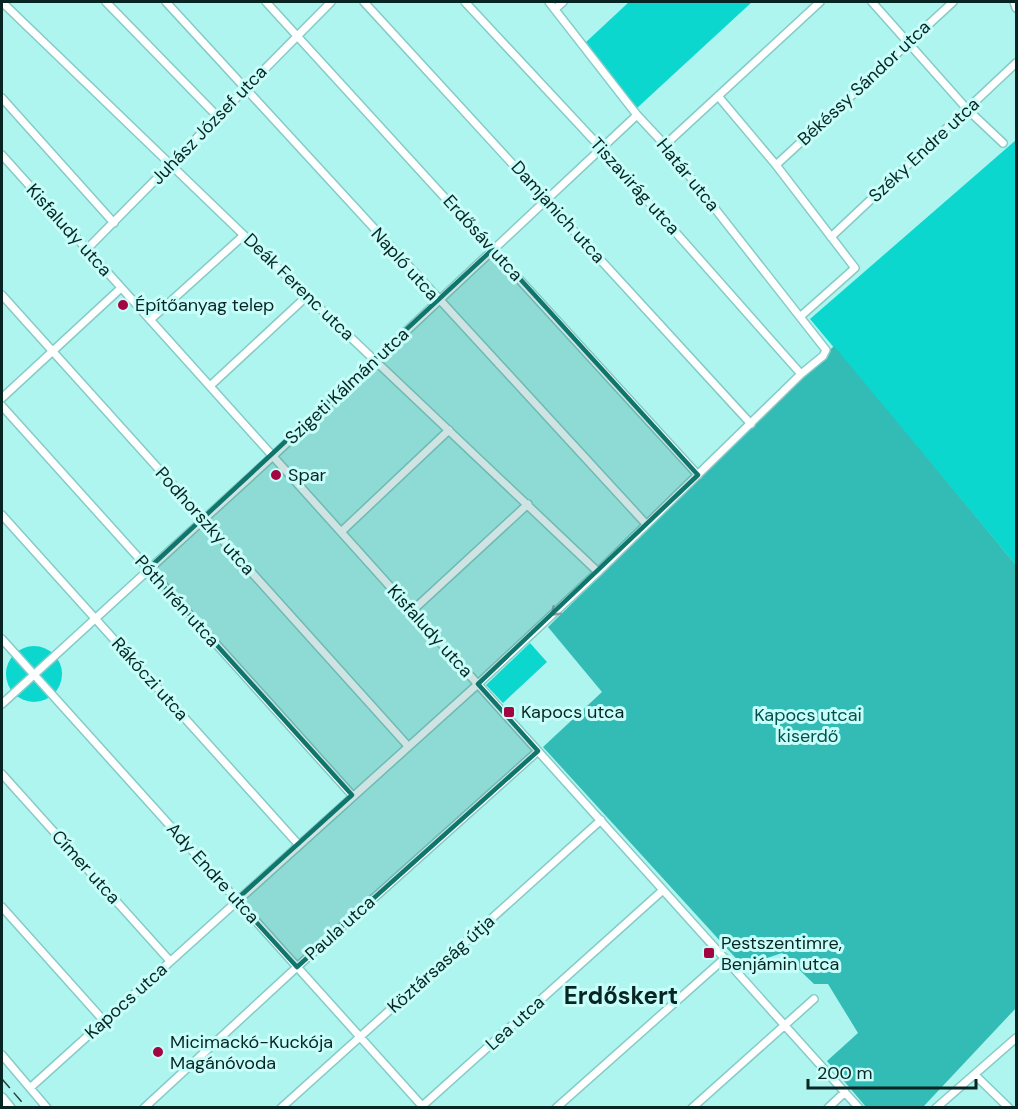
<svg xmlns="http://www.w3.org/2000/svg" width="1018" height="1109" font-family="'DM Sans',sans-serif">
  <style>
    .green { fill: #0cd7cf }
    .forest { fill: #32bcb5 }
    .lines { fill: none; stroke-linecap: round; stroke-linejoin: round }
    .minor-casing { stroke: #86cbc6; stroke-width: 10 }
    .major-casing { stroke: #86cbc6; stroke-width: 12 }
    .minor { stroke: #fff; stroke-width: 7 }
    .major { stroke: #fff; stroke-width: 9 }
    .rail { stroke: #204441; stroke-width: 1.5; stroke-dasharray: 12 6; stroke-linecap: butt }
    .oneway { stroke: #8f9d9c }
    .marked { fill: #0f766e; fill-opacity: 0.2; stroke: #0f766e; stroke-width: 4.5; stroke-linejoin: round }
    .poi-dot { fill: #a20540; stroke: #c7fefa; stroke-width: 2 }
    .labels { text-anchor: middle; stroke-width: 6; stroke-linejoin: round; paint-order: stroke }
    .street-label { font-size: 18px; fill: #072523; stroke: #c7fefa }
    .poi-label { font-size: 18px; fill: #072523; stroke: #c7fefa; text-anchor: start }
    .park-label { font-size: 18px; fill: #00514e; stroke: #c7fefa }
    .district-label { font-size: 24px; font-weight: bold; fill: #072523; stroke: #c7fefa }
  </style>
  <rect width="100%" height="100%" fill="#aef4ef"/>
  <!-- green -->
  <path class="green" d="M629 2H752L637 108 585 43Z
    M1016 140V565L810 319Z
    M530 643 547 662 503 703 486 685Z
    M6 674a28 28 0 1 1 56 0a28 28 0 1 1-56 0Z"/>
  <!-- forest -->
  <path class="forest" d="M834 346 1016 565V1008L923 1107H866L827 1061 858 1033 828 984H814L782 953 743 966 543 747 602 692 548 627Z"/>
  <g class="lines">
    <defs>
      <path id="minor" d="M2 2 307 296 598 572
        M106 2 217 116
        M166 2 646 524
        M266 2 698 475
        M364 2 751 424
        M465 2 601 148 801 374
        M872 2 967 109 1003 143
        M1014 2 1016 8
        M555 9 563 2
        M718 96 776 165 855 268 801 316
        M2 98 114 223
        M665 145 820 2
        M2 155 859 1108
        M776 165 953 2
        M831 237 1016 63
        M87 249 331 2
        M2 295 408 746
        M150 320 244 235
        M210 386 307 296
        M2 398 121 288
        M2 406 352 795
        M2 515 298 844
        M341 532 449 430
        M412 611 528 504
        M2 639 424 1108
        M2 704 272 457 637 115
        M2 774 170 961
        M2 907 104 1021
        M2 1055 47 1108
        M975 1075 1009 1108
        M30 1088 478 684 598 572 801 374 823 356 826 350 665 145 637 115 549 2
        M144 1108 297 967 538 751
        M281 1108 601 820
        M420 1108 663 890
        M556 1108 725 958
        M692 1108 814 999
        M828 1108 845 1092
        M936 1108 1016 1038"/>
      <path id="major" d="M2 1098 10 1108"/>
    </defs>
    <!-- minor casing -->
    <use href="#minor" class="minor-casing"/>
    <!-- major casing -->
    <use href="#major" class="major-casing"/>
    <!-- minor -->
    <use href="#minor" class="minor"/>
    <!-- major -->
    <use href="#major" class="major"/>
    <!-- rail -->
    <path class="rail" d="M2 1079 27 1108"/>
  </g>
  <!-- one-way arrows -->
  <defs><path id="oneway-chevron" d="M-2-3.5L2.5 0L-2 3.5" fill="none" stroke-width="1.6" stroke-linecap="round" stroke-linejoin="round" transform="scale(1.5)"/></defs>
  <use class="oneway" href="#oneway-chevron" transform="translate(555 612) rotate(137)"/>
  <!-- marked area -->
  <path class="marked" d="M493 249 698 475 478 684 538 751 297 967 236 900 352 795 148 569Z"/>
  <!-- markers -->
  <g class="poi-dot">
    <circle cx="123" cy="305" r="6"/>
    <circle cx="276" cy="475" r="6"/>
    <rect x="503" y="706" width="12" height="12" rx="3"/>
    <rect x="703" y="947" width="12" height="12" rx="3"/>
    <circle cx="158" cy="1052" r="6"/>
  </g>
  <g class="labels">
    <!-- street labels -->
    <g class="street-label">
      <text transform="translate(864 83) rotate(-43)" y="6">Békéssy Sándor utca</text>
      <text transform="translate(209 125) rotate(-46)" y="6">Juhász József utca</text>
      <text transform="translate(924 150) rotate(-43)" y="6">Széky Endre utca</text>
      <text transform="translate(688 175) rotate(51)" y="6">Határ utca</text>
      <text transform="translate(635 186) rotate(48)" y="6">Tiszavirág utca</text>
      <text transform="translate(558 212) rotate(48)" y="6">Damjanich utca</text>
      <text transform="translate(69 230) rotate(48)" y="6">Kisfaludy utca</text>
      <text transform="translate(483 238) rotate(48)" y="6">Erdősáv utca</text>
      <text transform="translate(405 264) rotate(48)" y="6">Napló utca</text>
      <text transform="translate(299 287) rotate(44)" y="6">Deák Ferenc utca</text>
      <text transform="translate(347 386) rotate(-43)" y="6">Szigeti Kálmán utca</text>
      <text transform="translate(205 521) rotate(48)" y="6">Podhorszky utca</text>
      <text transform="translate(177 601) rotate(48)" y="6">Póth Irén utca</text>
      <text transform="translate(430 631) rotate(48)" y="6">Kisfaludy utca</text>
      <text transform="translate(150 679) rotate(48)" y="6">Rákóczi utca</text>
      <text transform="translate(86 867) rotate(48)" y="6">Címer utca</text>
      <text transform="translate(213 873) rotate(48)" y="6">Ady Endre utca</text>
      <text transform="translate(340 928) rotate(-42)" y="6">Paula utca</text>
      <text transform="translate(441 964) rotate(-42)" y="6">Köztársaság útja</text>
      <text transform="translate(126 1001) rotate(-42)" y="6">Kapocs utca</text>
      <text transform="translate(515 1023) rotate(-42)" y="6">Lea utca</text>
    </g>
    <!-- poi labels -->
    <g class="poi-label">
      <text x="135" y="311">Építőanyag telep</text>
      <text x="288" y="481">Spar</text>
      <text x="521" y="718">Kapocs utca</text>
      <text x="721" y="949">Pestszentimre,<tspan x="721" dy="21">Benjámin utca</tspan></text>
      <text x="170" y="1048">Micimackó-Kuckója<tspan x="170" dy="21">Magánóvoda</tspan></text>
    </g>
    <!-- park labels -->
    <g class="park-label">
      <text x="808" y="721">Kapocs utcai<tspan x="808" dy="21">kiserdő</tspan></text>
    </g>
    <!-- district labels -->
    <g class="district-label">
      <text x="621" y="1004">Erdőskert</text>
    </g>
  </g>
  <!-- border -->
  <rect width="1018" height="1109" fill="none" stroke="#072523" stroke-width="6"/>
  <!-- scale -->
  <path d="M808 1079v9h168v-9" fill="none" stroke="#072523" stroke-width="3"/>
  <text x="817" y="1079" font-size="18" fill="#072523" stroke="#c7fefa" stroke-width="4.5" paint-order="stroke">200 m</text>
</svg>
